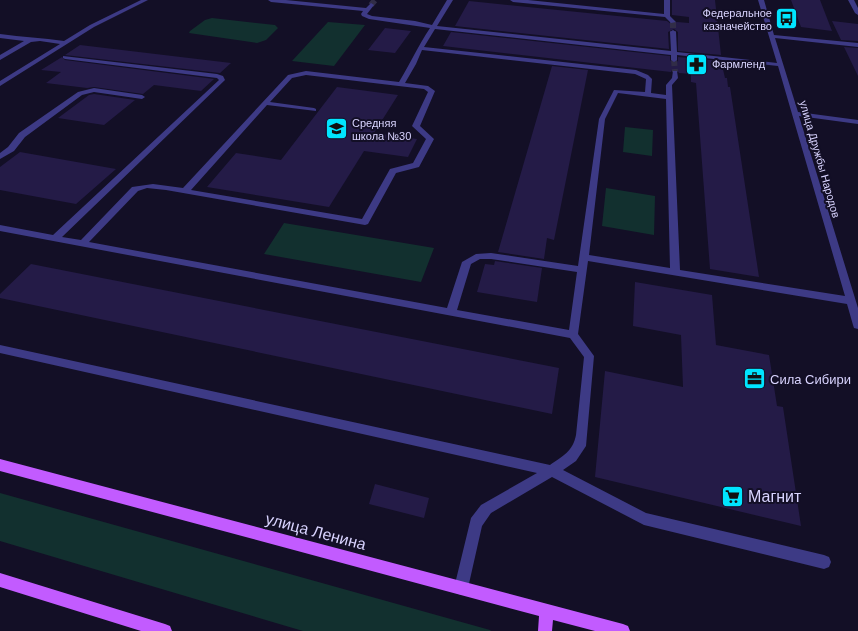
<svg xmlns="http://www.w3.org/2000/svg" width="858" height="631" font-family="Helvetica,sans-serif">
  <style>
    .green { fill: #12302f }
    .building { fill: #241b47 }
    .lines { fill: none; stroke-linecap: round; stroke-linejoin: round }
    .minor-tunnel { stroke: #312d47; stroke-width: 6; stroke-dasharray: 6 3; stroke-linecap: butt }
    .minor { fill: #3d3a85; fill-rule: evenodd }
    .major { fill: #c25bff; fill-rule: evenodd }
    .labels { text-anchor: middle; stroke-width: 4; stroke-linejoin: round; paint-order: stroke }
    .far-poi-label { font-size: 11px; fill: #d9d4ff; stroke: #130f26; text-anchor: start }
    .far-street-label { font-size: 11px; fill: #d9d4ff; stroke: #130f26 }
    .poi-label { font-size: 13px; fill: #d9d4ff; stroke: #130f26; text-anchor: start }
    .near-poi-label { font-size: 16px; fill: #d9d4ff; stroke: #130f26; text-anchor: start }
    .near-street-label { font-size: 16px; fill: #d9d4ff; stroke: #130f26 }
  </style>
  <rect width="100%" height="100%" fill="#130f26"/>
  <!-- green -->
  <path class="green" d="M212 18 275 25 278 28 266 40 257 43 189 33 190 31 205 20Z
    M328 22 365 25 334 66 292 61Z
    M625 127 653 130 652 156 623 152Z
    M606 188 655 196 654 235 602 226Z
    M284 223 434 248 421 282 264 254Z
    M0 493 490 630 491 631H303L0 541Z"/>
  <!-- building -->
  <path class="building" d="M672 0H715L721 55 678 51V32L674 29 668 32 669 49 455 26 469 1 667 21 671 24 677 22 689 23V17L672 15Z
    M791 0H820L832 31 801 27Z
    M832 21 858 24V41L841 40Z
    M385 28 411 31 395 53 368 50Z
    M451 32 670 56V60L673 63 678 61V57L721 61 725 78H727L728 87H730L759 277 710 269 696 83 691 82V74L679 73 677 70H672L671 72 443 46Z
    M80 45 231 63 220 73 65 55Z
    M844 47 858 48V76Z
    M62 57 65 60 214 79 201 91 154 85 143 94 94 87 87 88 46 83 61 72 41 70Z
    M552 66 588 70 554 240 547 238 544 259 498 252Z
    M337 87 398 95 374 133 417 139 408 157 364 151 329 207 207 187 236 153 281 160Z
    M94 94 135 100 104 125 58 118 89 95Z
    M20 152 116 169 76 204 0 190V167Z
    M495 261 542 268 537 302 477 292 485 264 494 265Z
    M31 264 559 368 552 414 0 298V294Z
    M635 282 712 295 716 345 769 355 777 406 783 407 801 526 595 477 605 371 683 387 681 335 633 326Z
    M375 484 429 498 424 518 369 504Z"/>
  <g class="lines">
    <!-- minor-tunnel -->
    <path class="minor-tunnel" d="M371 5 375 0
      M673 22V32
      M674 60 675 72"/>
    <!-- minor -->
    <path class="minor" d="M141 0H148L94 27 0 86V81L60 44 40 41 31 42 0 60V55L24 41 0 38V34C22 37 43 38 64 41L90 25Z
      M268 0H286L366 8 371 3 374 5 367 14 372 16 415 21 432 25 447 0H453L437 26 671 51 670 32 673 30 676 32 677 52 777 63 758 0H764L774 35 858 43V47L775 38 798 112 858 120V124L799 116 858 308V329L854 328 853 325 847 304 588 261 578 334 594 356 586 446 576 461 563 470 646 513 824 555 829 557 831 562 829 567 824 569 644 525 552 477 491 513 482 526 468 588 466 593 461 595 456 593 454 588 471 518 481 505 537 473 0 353V345L550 465C563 456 573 451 576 435L584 357 570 338 0 231V225L53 235 219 80 217 78 65 59 63 58V56L217 74 223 76 225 80 62 237 81 240 132 187 153 184 183 188 288 75 306 71 399 82C410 64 418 46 430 28L369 19 362 16 361 14 363 11 271 2ZM435 29 671 55V60L674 62 677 60V55L778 66 845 296 680 270 672 85 678 78 677 71H673L672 78 666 85V95L651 93 652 79 648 75 636 70 424 47ZM422 50 635 74 646 79 645 92 614 90 599 119 578 266 491 253 476 254 462 262 447 308 89 242 138 191 147 188 166 190 365 225 368 224 396 173 419 167 434 139 420 126 435 91 428 86 405 83 416 64ZM306 75 424 89 428 92 412 126 426 139 413 163 390 169 362 219 191 190 267 105 316 111V109L314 108 270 102 292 78ZM618 93 666 99 670 268 589 255 605 119ZM480 259H491L577 272 569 330 457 310 471 264Z
      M510 0H528L664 14V0H670V16L676 22 671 23 665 17 513 2Z
      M848 0H854L858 8V15L855 13Z
      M94 88 142 95 145 97 142 99 94 92 82 95 25 137 14 151 0 159V153L8 147 19 133 78 92Z"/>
    <!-- major -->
    <path class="major" d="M0 459 623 624 628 626 630 631H595L553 620 552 631H538L539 616 0 471Z
      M0 573 165 624 170 626 172 631H141L0 587Z"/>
  </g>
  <!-- icons -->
  <defs>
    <symbol id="bus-square" viewBox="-11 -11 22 22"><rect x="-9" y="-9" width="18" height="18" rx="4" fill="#00e5ff" stroke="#130f26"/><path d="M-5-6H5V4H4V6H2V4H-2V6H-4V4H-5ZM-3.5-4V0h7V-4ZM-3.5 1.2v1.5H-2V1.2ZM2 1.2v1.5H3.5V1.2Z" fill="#111"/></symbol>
    <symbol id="pharmacy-square" viewBox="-11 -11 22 22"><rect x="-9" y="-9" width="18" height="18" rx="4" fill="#00e5ff" stroke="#130f26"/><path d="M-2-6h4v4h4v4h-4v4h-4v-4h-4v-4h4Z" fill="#111"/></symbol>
    <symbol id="school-square" viewBox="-11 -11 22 22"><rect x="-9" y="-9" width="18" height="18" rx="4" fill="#00e5ff" stroke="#130f26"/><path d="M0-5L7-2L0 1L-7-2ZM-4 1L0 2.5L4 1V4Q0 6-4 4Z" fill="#111"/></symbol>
    <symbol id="office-square" viewBox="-11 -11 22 22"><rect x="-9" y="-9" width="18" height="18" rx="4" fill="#00e5ff" stroke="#130f26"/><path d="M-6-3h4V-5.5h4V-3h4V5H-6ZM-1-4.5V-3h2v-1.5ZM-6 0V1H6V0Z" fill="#111"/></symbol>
    <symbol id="supermarket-square" viewBox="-11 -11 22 22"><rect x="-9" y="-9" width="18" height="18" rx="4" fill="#00e5ff" stroke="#130f26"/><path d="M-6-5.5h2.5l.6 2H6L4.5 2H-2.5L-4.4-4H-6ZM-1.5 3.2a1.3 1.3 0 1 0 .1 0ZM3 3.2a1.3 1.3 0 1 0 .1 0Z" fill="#111"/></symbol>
  </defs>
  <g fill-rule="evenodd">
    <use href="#bus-square" x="774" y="6" width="25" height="25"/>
    <use href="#pharmacy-square" x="684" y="52" width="25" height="25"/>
    <use href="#school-square" x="324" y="116" width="25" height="25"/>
    <use href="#office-square" x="742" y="366" width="25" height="25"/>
    <use href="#supermarket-square" x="720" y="484" width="25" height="25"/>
  </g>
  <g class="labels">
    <!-- far-poi labels -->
    <g class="far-poi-label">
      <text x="772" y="17" text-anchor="end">Федеральное<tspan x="772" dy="13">казначейство</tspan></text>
      <text x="712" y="68">Фармленд</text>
      <text x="352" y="127">Средняя<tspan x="352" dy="13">школа №30</tspan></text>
    </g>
    <!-- far-street labels -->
    <g class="far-street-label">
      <text transform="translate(820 159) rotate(74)" y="4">улица Дружбы Народов</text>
    </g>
    <!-- poi labels -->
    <g class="poi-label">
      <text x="770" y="384">Сила Сибири</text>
    </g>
    <!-- near-poi labels -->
    <g class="near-poi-label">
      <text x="748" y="502">Магнит</text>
    </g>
    <!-- near-street labels -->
    <g class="near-street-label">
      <text transform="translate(316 531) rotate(15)" y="6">улица Ленина</text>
    </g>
  </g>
</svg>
